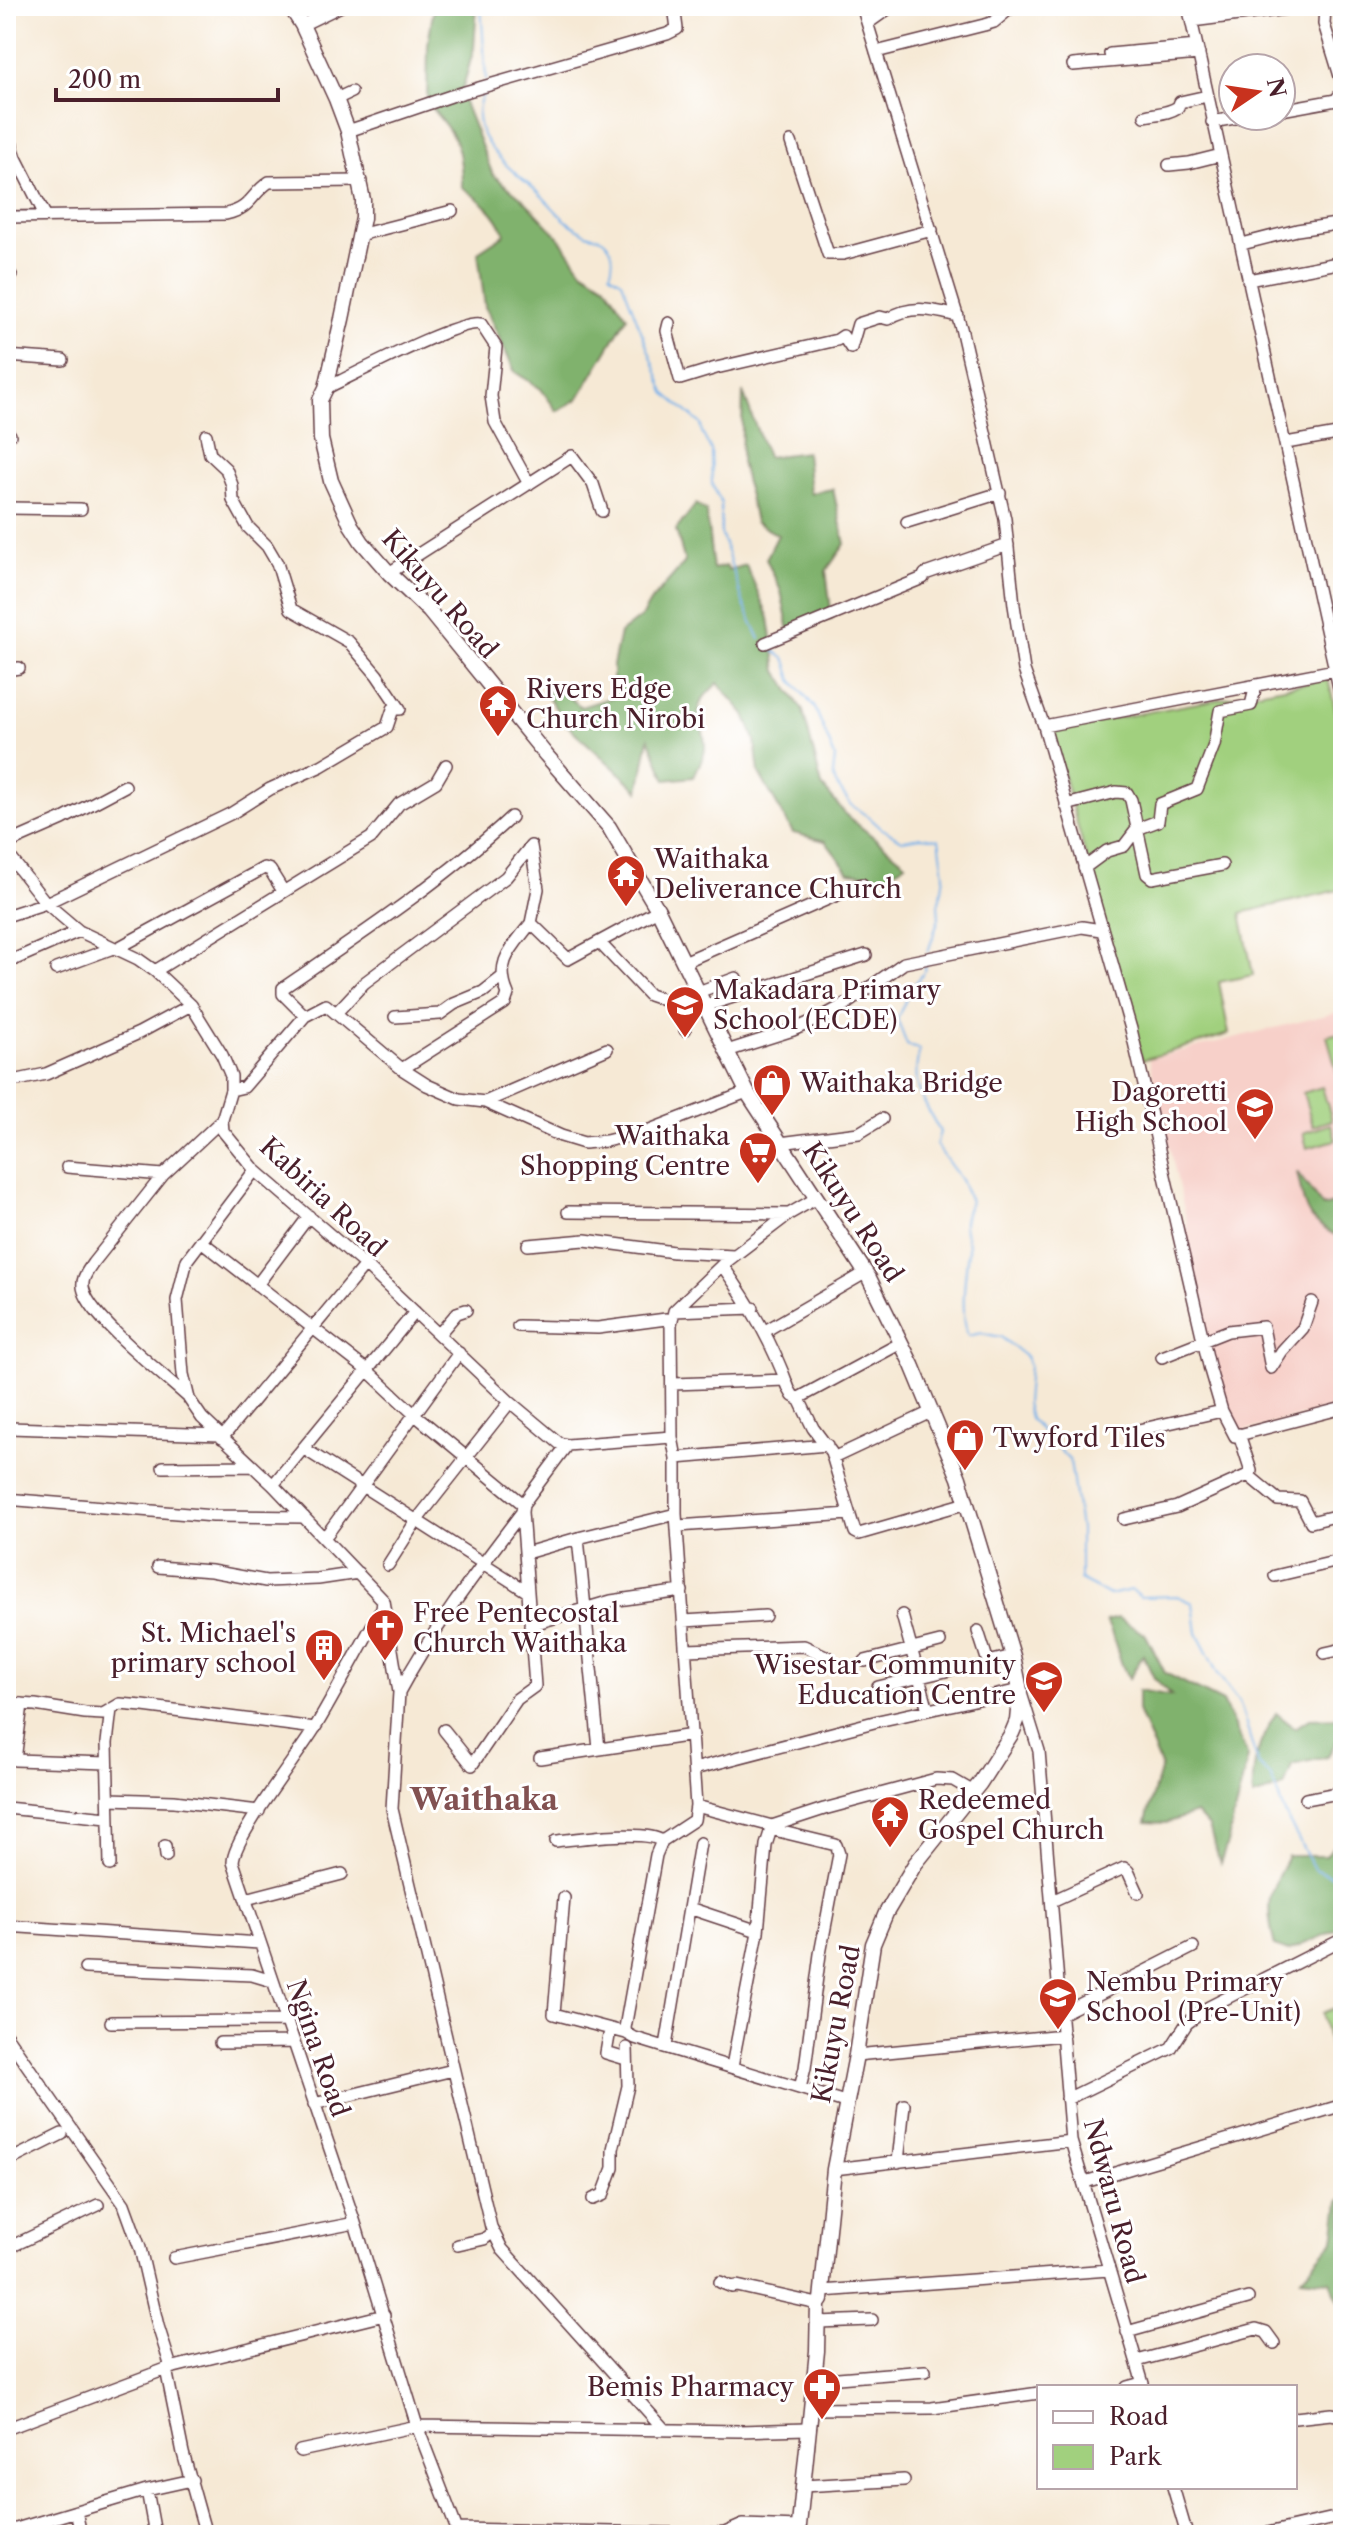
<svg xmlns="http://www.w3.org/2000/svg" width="1349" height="2541" font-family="'Libre Caslon Text',serif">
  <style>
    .built { fill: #f7d0c9 }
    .green { fill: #a1d07e; stroke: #767854; stroke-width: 2 }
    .forest { fill: #80b26d; stroke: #65684c; stroke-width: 2 }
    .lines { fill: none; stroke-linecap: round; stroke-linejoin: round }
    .stream { stroke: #79b2e9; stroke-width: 2 }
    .minor-casing { stroke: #643d44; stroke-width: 14 }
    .major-casing { stroke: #643d44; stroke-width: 17 }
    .minor { stroke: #fff; stroke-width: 11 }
    .major { stroke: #fff; stroke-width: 14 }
    .labels { text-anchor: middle; stroke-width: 6; stroke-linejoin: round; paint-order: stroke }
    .street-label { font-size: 26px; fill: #4a1f2b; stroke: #fff }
    .poi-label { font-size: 26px; fill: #4a1f2b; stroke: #fff; text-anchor: start }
    .quarter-label { font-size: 30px; font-weight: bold; fill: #825151; stroke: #fff }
  </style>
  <rect width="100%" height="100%" fill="#fff"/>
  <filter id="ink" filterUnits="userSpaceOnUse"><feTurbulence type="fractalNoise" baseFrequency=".0125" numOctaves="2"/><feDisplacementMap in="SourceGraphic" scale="16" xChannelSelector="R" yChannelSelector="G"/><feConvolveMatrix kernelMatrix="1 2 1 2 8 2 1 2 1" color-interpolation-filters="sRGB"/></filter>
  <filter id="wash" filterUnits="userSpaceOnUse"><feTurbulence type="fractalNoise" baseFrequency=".006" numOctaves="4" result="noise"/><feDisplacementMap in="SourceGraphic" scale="32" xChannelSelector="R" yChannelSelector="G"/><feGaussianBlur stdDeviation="1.8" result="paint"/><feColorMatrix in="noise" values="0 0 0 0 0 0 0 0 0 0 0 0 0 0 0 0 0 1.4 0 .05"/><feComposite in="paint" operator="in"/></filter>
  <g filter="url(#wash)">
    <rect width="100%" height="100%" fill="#f6e9d5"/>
    <!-- built -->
    <path class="built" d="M1343 1011V1405L1243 1431 1228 1421 1181 1231 1187 1229V1222L1149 1059Z"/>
    <!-- green -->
    <path class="green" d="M1328 679 1343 742V889L1241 913 1253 975 1219 982 1229 1034 1142 1060 1051 730Z
      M1343 1032V1093L1327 1036Z
      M1322 1087 1332 1120 1313 1126 1303 1093Z
      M1331 1124 1336 1140 1307 1148 1303 1133Z
      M1343 2005V2098L1341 2099 1322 2013Z"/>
    <!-- forest -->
    <path class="forest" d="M434 6H477L474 48 461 95 493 175 522 198 556 234 582 270 606 285 627 317 578 399 557 411 541 389 515 372 485 307 478 252 505 234C496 212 482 201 462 187 462 144 455 135 427 103L428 44Z
      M743 392 767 457 806 452 810 493 833 489 845 544 826 571 832 618 789 631 781 591 766 559 778 535 755 522 741 462Z
      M696 504 706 511 713 569 726 566 728 570 746 565 769 618 777 671 803 711 822 786 847 816 906 863 885 877 849 872 825 841 793 833 759 773 755 740 745 714 718 683C685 712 704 713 705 747 706 756 697 768 693 777L666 780 649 738 639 791 567 725 546 694 554 685 581 707 613 697V665L620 633 642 616 650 602 685 562 676 530Z
      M1297 1172 1323 1207 1343 1201V1239C1304 1220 1306 1213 1297 1172Z
      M1118 1618 1146 1635 1165 1673 1223 1702 1248 1757 1227 1844 1220 1863 1209 1827 1196 1813 1166 1823 1146 1822 1161 1766 1138 1711V1690L1172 1696 1154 1678 1143 1655 1129 1679C1117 1660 1117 1640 1106 1621Z
      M1276 1713 1295 1728 1309 1719 1343 1718V1732L1327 1757 1292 1765 1284 1787 1253 1797C1251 1763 1259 1741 1276 1713Z
      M1343 1833V1927L1288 1951 1275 1946C1264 1902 1268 1896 1288 1856H1326Z
      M1343 2198V2310L1330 2281 1301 2278 1334 2240 1339 2202Z"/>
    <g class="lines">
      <!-- stream -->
      <path class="stream" d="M481 6 486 79
        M484 93C460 134 512 170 539 193 548 202 556 212 565 220 571 225 580 230 587 234 592 236 599 236 604 240 615 250 614 262 610 274L622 281 665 393 701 424 702 433 711 450 712 484 721 503V533L744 605 760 639
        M768 646 786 660 792 680 815 708 835 757 833 775 836 784 851 805 870 818 881 828 902 840 921 837 939 839 944 874 942 890 938 905 939 918 928 952
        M926 962 924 972 910 990 897 1019 907 1045 920 1050C909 1085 924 1101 940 1132L936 1145 961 1180 970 1201C968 1209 963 1217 964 1226 965 1234 969 1242 968 1251 965 1277 960 1312 968 1336L981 1333 1001 1337 1026 1357 1029 1366 1026 1403 1030 1419 1070 1461 1080 1529V1580L1109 1595 1132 1590 1140 1597 1177 1596 1193 1603 1197 1633 1219 1676 1239 1702 1258 1764 1271 1777 1284 1812 1314 1869 1343 1880"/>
    </g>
  </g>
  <g filter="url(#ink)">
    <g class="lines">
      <defs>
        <path id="minor" d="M862 6 961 328 1005 519 1014 605 1024 670 1044 726
          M1188 6 1343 706
          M1325 6 1324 24 1343 86
          M1192 21 1310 6
          M868 23 892 6
          M302 25 341 6
          M876 52 984 25 994 22 1013 6
          M1110 54 1197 46
          M1073 65 1199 54
          M336 99 351 92
          M1281 110 1336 100 1343 90
          M1145 116C1158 113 1167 114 1178 107L1180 102 1207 96
          M1212 122 1246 116
          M6 127 16 158 45 215
          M348 131 451 96 667 34 677 29 674 6
          M791 142 828 254H843L932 230
          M1169 165 1189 163 1221 155
          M6 217 226 214C252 208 250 195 269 182L361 181
          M359 235 452 211
          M1242 244 1297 230 1343 223
          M6 275H11
          M1248 280 1343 262
          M669 323 667 331 680 379 716 368 837 340 843 336 851 348 858 324 880 317 888 319C911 304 932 310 958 316
          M6 356 63 360
          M326 388C352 376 460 318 481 324L496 347 491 396 495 422 529 484
          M6 435H10
          M1286 443 1343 433
          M6 508 81 509
          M907 522 1000 493
          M389 573 572 456 593 484 602 511
          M765 643 923 578 925 574 1008 545
          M6 670 19 668
          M1335 670 1044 726 1131 1029 1210 1370 1222 1411 1235 1436 1343 1408
          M1066 805 1116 792 1127 793 1131 800 1147 874 1152 878 1222 865
          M6 844 63 819 125 786
          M531 846 538 889 531 923 568 959 658 910
          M6 852 46 903 79 931 138 959 155 971 191 1005 222 1055 231 1076V1090L222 1120 223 1131 255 1170 365 1265 510 1402 559 1443 567 1445 672 1437
          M1084 868 1107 851 1124 846 1137 829 1158 821 1160 804 1197 789 1214 745 1220 711 1251 705 1256 685
          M6 916 46 903 232 813 270 789 321 766 387 727 393 709H400L377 675 349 642 291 609 277 563 267 546 248 527 233 500 232 485 226 469 210 454 206 435
          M599 942 649 995 667 1001 686 1017 685 1030
          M116 949 264 868 270 870 283 891
          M684 962 862 884
          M6 963 79 931
          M56 969 113 948
          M155 971 371 838 399 804 436 782 446 765
          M698 992 736 978
          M705 1006 866 955
          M337 1012 364 983 506 877 531 846
          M305 1016 283 994V988C362 934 441 882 511 817
          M395 1017 440 1014 454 1004 483 992 501 978
          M727 1051 793 1030 822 1017 846 1004 904 963 1082 927 1101 930
          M402 1069 505 1003 508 994C494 962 512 948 531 923
          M18 1080 46 1074 139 1033 191 1005
          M231 1090 244 1087 305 1016 326 1005 402 1069 427 1085 459 1099 485 1102 561 1136 584 1143 606 1141 647 1131 747 1092
          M485 1102 607 1049
          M780 1143 859 1133 882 1119
          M67 1167 163 1175 222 1120
          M255 1170 187 1260 177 1300 183 1374 189 1399 202 1418 273 1485 384 1601 399 1692 392 1809 491 2227 502 2249 663 2428
          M163 1175 93 1263C87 1272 80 1280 84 1291 92 1319 165 1376 189 1398
          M815 1199 789 1214 722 1265 674 1311 671 1324 672 1437 676 1458V1514L696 1806 694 1820 662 1841 656 1855 625 2028 626 2033 635 2038 845 2102
          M568 1212 788 1214
          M201 1241 368 1371 414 1414 523 1504
          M528 1245 585 1240 674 1252 734 1255
          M722 1265C751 1306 772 1342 789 1389L793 1396 799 1399 813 1428 831 1452 855 1532 859 1534 967 1503
          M257 1285 309 1216
          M674 1311 753 1308
          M518 1326 598 1328 666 1319 671 1324
          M765 1331 865 1273
          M439 1334 457 1313 466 1310
          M1162 1357 1228 1331 1263 1327 1271 1368 1282 1351 1303 1328 1312 1302
          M673 1384 785 1380 787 1384
          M797 1399 901 1343
          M6 1431 10 1428 220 1435
          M1134 1431 1222 1411
          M222 1438 365 1265
          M303 1448 528 1592
          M676 1458 827 1445
          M833 1458 933 1411
          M163 1467 253 1466
          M1248 1475 1278 1500 1300 1501 1311 1522 1343 1514
          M273 1485 415 1312
          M6 1499 213 1516 304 1517
          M1124 1519 1177 1507 1248 1475 1251 1471 1239 1434
          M678 1526 849 1514
          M323 1536 328 1533 459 1353
          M526 1553 578 1538
          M388 1565 416 1521 510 1402
          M158 1567 211 1571 266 1581 318 1579 358 1573
          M1275 1576 1343 1560
          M383 1601 382 1608C360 1647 339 1687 316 1726 300 1753 233 1838 233 1862L355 2223 417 2426 459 2535
          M902 1615 928 1710
          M684 1621 765 1616
          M530 1625 611 1601 682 1591
          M978 1631 988 1662 1013 1656
          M686 1650 804 1646 830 1658
          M1325 1653 1343 1649
          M865 1661 940 1642
          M878 1687 950 1670
          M399 1692C433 1628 478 1570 522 1512L523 1504 567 1445
          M6 1703 35 1705 85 1713 103 1714 120 1704 143 1706 315 1728
          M22 1704 15 1760 107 1763
          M444 1730 472 1765 517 1699 535 1686 522 1512
          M599 1749 578 1538 676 1514
          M540 1758 693 1735
          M694 1769 878 1721 1020 1690 1039 1751 1071 2141 1144 2387
          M109 1799 174 1801 259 1811
          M1306 1799 1343 1792
          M696 1806 772 1826 824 1809 936 1779 953 1780 972 1791
          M6 1808 108 1818
          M770 1829 836 1845 839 1854 820 1954 805 2068 800 2088
          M556 1841C578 1839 646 1829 662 1841
          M165 1846 166 1856
          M110 1865 107 1743 111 1709
          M564 1898 554 2014 626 2033
          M246 1899 342 1874
          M1052 1901 1124 1868 1128 1871 1138 1893
          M689 1908 758 1931
          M6 1926 259 1943
          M85 1968 252 1975 272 1981
          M1061 2014 1193 1947
          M111 2022 285 2021
          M610 2030 606 2053 626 2059
          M6 2035 124 2204 140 2248 158 2326 171 2367
          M220 2043 293 2042
          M666 2046 700 1843
          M856 2055 1063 2035
          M732 2066 758 1932 766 1845 772 1826
          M1067 2099 1171 2048 1187 2023 1209 2007 1343 1939
          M314 2104 453 2070
          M6 2162 62 2134
          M898 2162 904 2105
          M834 2169 1071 2141
          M1085 2182 1343 2105
          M593 2199 603 2195 613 2168V2149L628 2086 627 2048
          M458 2245 484 2239 493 2232
          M6 2249 98 2205
          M174 2258 355 2223
          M720 2282 732 2287 737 2286 818 2304
          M822 2291 1109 2270
          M818 2322 872 2320
          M1127 2332 1248 2298
          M1137 2361 1256 2329 1266 2332 1274 2343
          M166 2369 183 2453 206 2535
          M813 2380 925 2371
          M1127 2387 1142 2383
          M811 2409 932 2408 1039 2393
          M1295 2418 1331 2414 1343 2416
          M6 2429 166 2369 384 2315
          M300 2451 417 2426 739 2431 807 2429
          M803 2486 904 2480
          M1173 2487 1187 2535
          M147 2490 155 2534
          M76 2511 81 2535
          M457 2529 716 2534 725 2533 743 2525 798 2527
          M6 2532 147 2490 192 2480
          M1259 2535 1343 2516"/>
        <path id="major" d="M290 6 302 25 336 99 348 131 363 200V218L342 319 326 388 320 400 321 439 331 481 351 525 362 542 389 573 429 611 546 755 609 827 658 910 747 1092 869 1278 912 1365 959 1478 1013 1656 1020 1690 1017 1721 1012 1733 980 1783 915 1864 886 1913 873 1944 856 2055 834 2169 821 2300 818 2304 817 2351 798 2535"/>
      </defs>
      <!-- minor casing -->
      <use href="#minor" class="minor-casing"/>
      <!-- major casing -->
      <use href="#major" class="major-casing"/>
      <!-- minor -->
      <use href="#minor" class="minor"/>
      <!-- major -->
      <use href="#major" class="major"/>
    </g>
  </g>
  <!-- icons -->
  <defs>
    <symbol id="temple-pin" viewBox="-11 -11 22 30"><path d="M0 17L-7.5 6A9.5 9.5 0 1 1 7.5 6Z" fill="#c8321e" stroke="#fff"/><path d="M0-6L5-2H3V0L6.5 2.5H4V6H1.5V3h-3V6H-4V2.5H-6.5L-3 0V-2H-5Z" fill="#fff"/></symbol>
    <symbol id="school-pin" viewBox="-11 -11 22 30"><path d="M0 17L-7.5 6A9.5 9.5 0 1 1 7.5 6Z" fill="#c8321e" stroke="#fff"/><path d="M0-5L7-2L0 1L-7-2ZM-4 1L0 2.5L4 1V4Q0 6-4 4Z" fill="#fff"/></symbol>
    <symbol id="shop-pin" viewBox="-11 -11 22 30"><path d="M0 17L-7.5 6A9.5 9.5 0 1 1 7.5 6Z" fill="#c8321e" stroke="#fff"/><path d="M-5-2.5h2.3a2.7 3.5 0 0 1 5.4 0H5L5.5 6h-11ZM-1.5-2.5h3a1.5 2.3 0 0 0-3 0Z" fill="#fff"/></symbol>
    <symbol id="supermarket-pin" viewBox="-11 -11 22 30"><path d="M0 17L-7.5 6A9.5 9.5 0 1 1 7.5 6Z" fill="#c8321e" stroke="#fff"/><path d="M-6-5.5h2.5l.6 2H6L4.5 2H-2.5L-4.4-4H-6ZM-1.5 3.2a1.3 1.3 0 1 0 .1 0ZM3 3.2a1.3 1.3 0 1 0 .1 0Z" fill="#fff"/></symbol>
    <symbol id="church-pin" viewBox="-11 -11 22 30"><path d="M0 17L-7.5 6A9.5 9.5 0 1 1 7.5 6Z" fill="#c8321e" stroke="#fff"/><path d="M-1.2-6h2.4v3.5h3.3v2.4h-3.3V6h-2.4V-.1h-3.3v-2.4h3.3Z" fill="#fff"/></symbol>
    <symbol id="building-pin" viewBox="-11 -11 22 30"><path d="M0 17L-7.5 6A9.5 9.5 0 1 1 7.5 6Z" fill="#c8321e" stroke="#fff"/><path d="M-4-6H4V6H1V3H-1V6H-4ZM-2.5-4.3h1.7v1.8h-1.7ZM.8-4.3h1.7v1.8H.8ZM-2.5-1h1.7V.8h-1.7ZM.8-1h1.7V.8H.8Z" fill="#fff"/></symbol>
    <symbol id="pharmacy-pin" viewBox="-11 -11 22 30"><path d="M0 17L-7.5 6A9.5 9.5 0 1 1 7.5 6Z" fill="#c8321e" stroke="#fff"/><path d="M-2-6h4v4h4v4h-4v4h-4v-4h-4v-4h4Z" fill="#fff"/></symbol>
  </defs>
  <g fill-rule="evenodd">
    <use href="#temple-pin" x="476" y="682" width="44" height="60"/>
    <use href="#temple-pin" x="604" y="852" width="44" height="60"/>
    <use href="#school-pin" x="663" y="983" width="44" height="60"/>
    <use href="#shop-pin" x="750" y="1061" width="44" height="60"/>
    <use href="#school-pin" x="1233" y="1085" width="44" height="60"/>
    <use href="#supermarket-pin" x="736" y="1129" width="44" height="60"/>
    <use href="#shop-pin" x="943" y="1416" width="44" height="60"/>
    <use href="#church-pin" x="363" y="1606" width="44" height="60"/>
    <use href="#building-pin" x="302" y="1626" width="44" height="60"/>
    <use href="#school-pin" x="1022" y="1658" width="44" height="60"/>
    <use href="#temple-pin" x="868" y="1793" width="44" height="60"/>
    <use href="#school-pin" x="1036" y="1975" width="44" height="60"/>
    <use href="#pharmacy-pin" x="800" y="2365" width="44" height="60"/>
  </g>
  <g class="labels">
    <!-- street labels -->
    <g class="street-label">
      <text transform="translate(440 594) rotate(49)" y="9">Kikuyu Road</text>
      <text transform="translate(323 1197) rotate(43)" y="9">Kabiria Road</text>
      <text transform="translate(853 1212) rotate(57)" y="9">Kikuyu Road</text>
      <text transform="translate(836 2024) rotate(-79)" y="9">Kikuyu Road</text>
      <text transform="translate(318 2048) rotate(71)" y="9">Ngina Road</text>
      <text transform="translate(1114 2201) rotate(75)" y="9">Ndwaru Road</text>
    </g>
    <!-- poi labels -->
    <g class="poi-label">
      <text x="526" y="698">Rivers Edge<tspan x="526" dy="30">Church Nirobi</tspan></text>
      <text x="654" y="868">Waithaka<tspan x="654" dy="30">Deliverance Church</tspan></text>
      <text x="713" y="999">Makadara Primary<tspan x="713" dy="30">School (ECDE)</tspan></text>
      <text x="800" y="1092">Waithaka Bridge</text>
      <text x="1227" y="1101" text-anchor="end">Dagoretti<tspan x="1227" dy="30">High School</tspan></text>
      <text x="730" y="1145" text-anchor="end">Waithaka<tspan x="730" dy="30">Shopping Centre</tspan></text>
      <text x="993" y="1447">Twyford Tiles</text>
      <text x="413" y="1622">Free Pentecostal<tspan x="413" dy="30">Church Waithaka</tspan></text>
      <text x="296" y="1642" text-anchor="end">St. Michael's<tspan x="296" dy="30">primary school</tspan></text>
      <text x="1016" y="1674" text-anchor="end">Wisestar Community<tspan x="1016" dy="30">Education Centre</tspan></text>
      <text x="918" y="1809">Redeemed<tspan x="918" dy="30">Gospel Church</tspan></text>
      <text x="1086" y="1991">Nembu Primary<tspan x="1086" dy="30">School (Pre-Unit)</tspan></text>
      <text x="794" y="2396" text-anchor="end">Bemis Pharmacy</text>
    </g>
    <!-- quarter labels -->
    <g class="quarter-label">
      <text x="484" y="1810">Waithaka</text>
    </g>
  </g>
  <!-- margin -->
  <rect width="1349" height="2541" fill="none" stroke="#fff" stroke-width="32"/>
  <!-- legend -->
  <rect x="1037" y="2385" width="260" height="104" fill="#ffffff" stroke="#b7a5aa" stroke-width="2"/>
  <rect x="1053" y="2411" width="40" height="12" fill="#ffffff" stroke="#b7a5aa" stroke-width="2"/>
  <text x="1109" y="2425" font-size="24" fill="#4a1f2b">Road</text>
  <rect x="1053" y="2445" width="40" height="24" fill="#a1d07e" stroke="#b7a5aa" stroke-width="2"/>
  <text x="1109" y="2465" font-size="24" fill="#4a1f2b">Park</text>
  <!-- north arrow -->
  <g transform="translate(1257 92) rotate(77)"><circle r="38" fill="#ffffff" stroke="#b7a5aa" stroke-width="2"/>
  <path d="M0-6L14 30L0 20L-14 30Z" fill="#c8321e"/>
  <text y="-12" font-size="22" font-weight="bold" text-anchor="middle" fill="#4a1f2b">N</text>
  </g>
  <!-- scale -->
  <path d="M56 88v12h222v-12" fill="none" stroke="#4a1f2b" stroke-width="4"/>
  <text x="68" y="88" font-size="24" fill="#4a1f2b" stroke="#ffffff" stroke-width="6" paint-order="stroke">200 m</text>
</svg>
